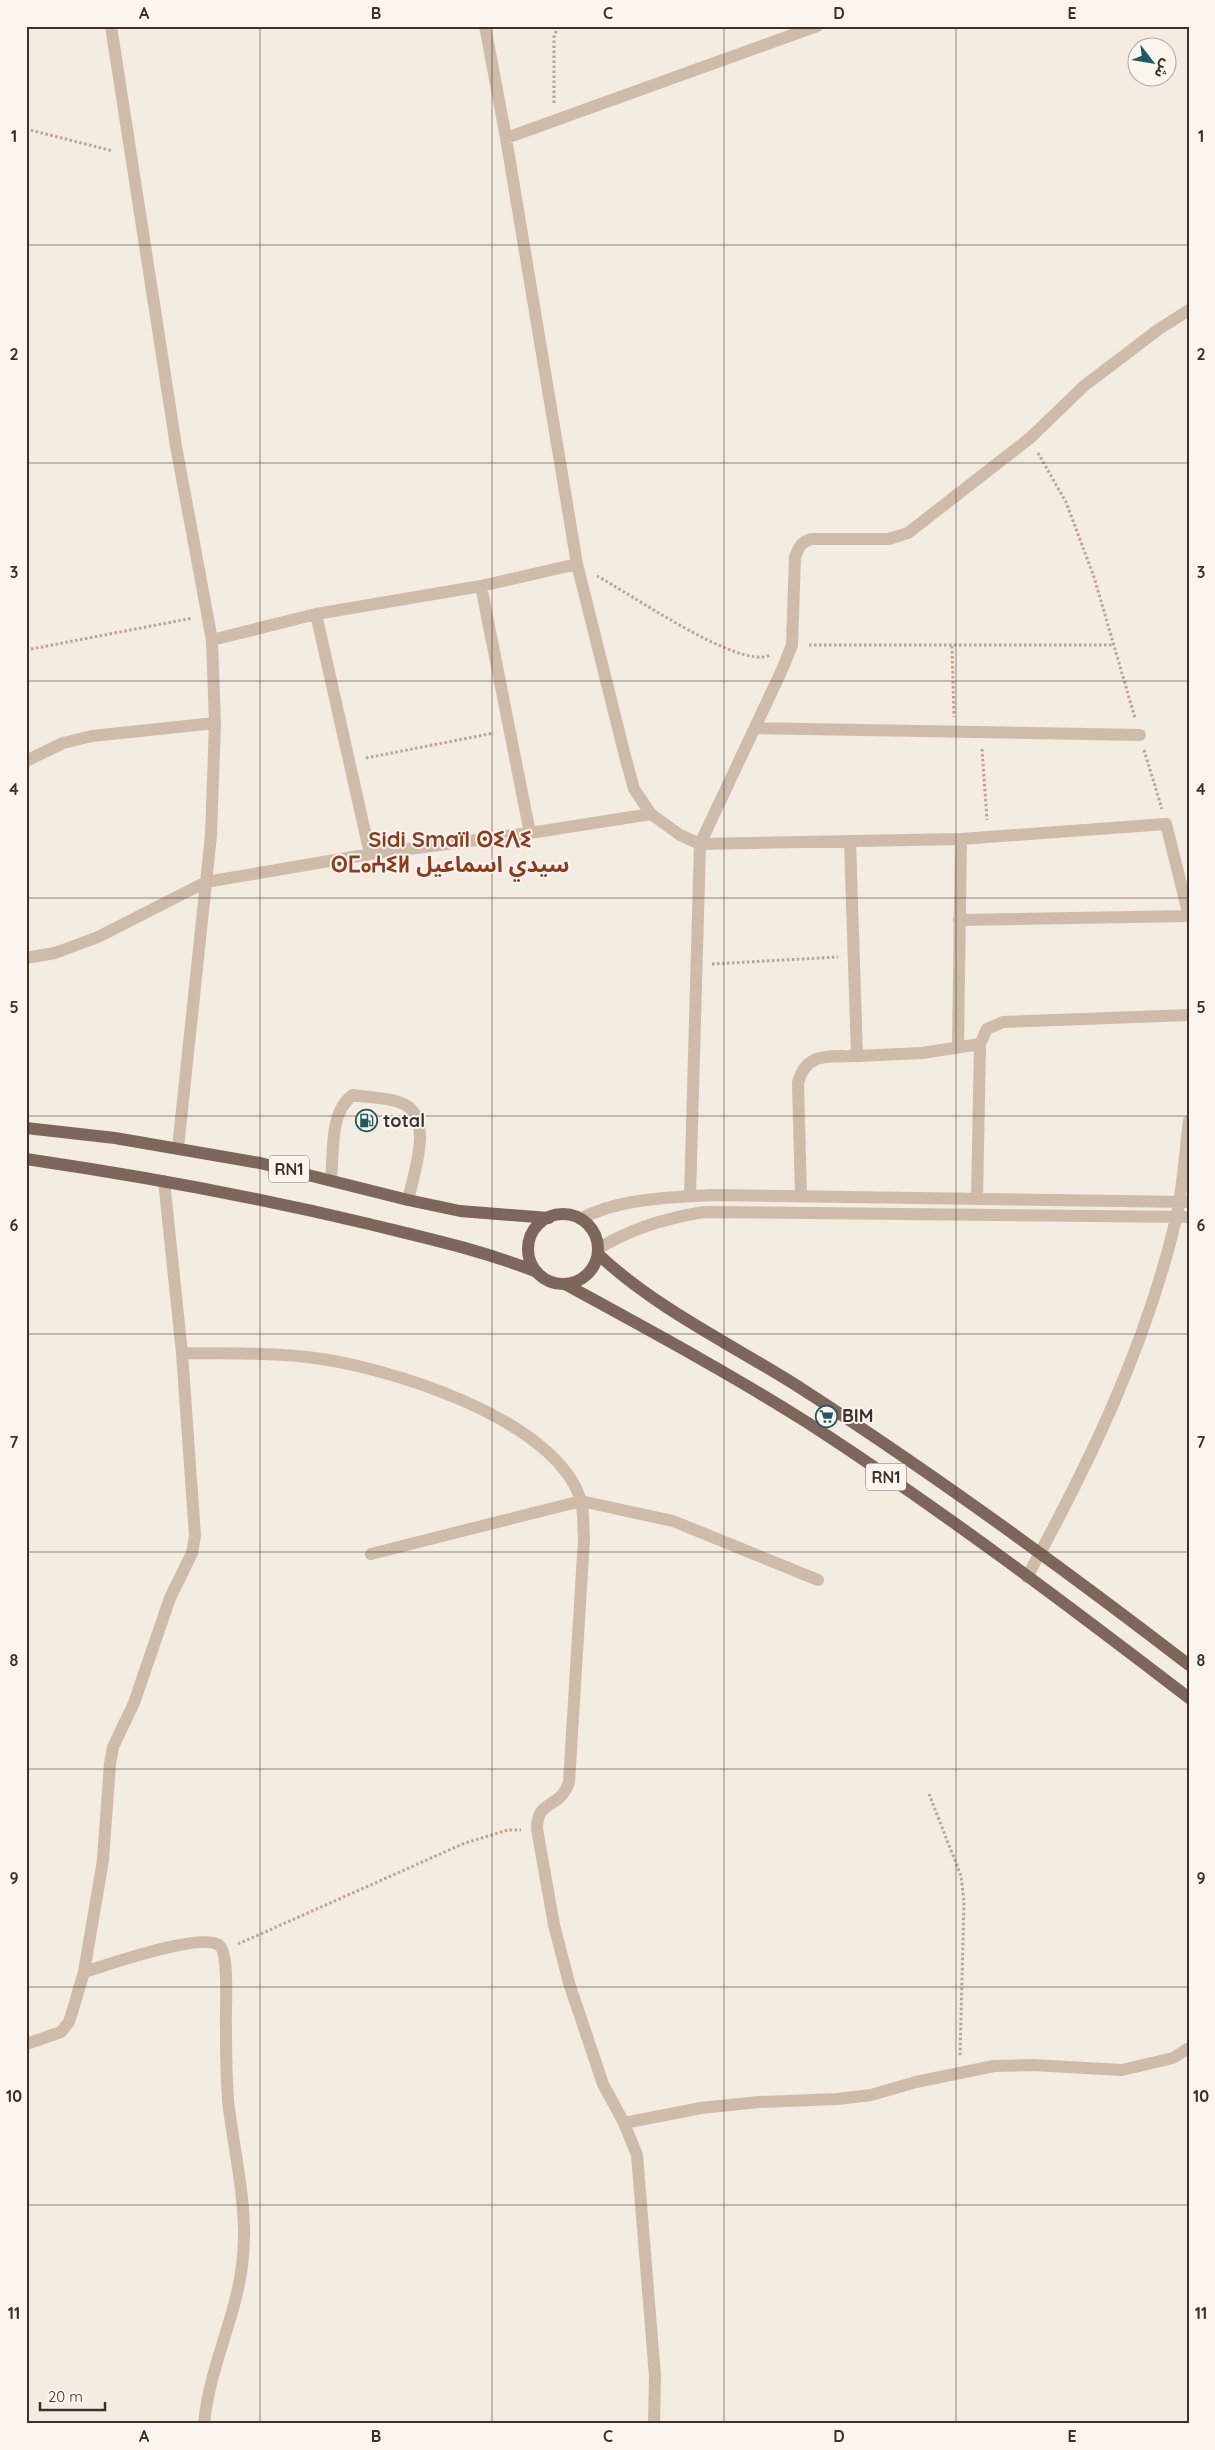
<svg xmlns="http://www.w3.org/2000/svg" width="1215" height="2450" font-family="Quicksand,'Noto Sans Arabic','Noto Sans Tifinagh',sans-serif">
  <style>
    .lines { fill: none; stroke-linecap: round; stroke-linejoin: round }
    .path { stroke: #b9a596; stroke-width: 3; stroke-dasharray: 2.5 2.5; stroke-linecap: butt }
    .minor { stroke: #cdbbac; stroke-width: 12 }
    .major { stroke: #7d675c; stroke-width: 12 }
    .grid { fill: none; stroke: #3b302b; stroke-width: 1; stroke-opacity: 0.55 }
    .labels { text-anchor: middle; stroke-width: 4; stroke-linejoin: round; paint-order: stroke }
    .shield { fill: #fbf5ee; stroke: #756b66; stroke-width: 1 }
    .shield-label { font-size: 16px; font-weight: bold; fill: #3b302b }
    .poi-label { font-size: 18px; font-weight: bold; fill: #3b302b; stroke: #fbf5ee; text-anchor: start }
    .district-label { font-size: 22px; font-weight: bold; fill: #8c3b22; stroke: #fbf5ee }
    .neatline { fill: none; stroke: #3b302b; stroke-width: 2 }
    .grid-label { font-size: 16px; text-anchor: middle; font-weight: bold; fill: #3b302b }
  </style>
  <rect width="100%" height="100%" fill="#f4ebe1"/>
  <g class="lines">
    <!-- path -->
    <path class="path" d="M554 103V37L558 26
      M26 129 113 151
      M1038 453 1066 502 1094 577 1135 718
      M597 576C628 592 740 671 770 655
      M809 645H1113
      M952 646 954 717
      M26 650 193 618
      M982 749 987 820
      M1144 750 1162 809
      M366 758 494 733
      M712 964 838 957
      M929 1794 961 1876 964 1901 960 2057
      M238 1944 465 1843 508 1830H521"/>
    <!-- minor -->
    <path class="minor" d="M111 26 176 446 212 640 215 723 211 835 178 1148
      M485 26 506 138 577 564 625 756 634 789 651 814 680 835 700 844 961 839 1166 824 1189 916
      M506 138 817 26
      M481 586 530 833
      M316 614 370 854 530 833 651 814
      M212 640 316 614 481 586 577 564
      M755 728 1140 735
      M26 761 63 743 92 736 215 723
      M959 920 1189 916
      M26 958 55 953 98 937 206 882 370 854
      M958 1046 961 839
      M857 1056 922 1053 980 1044
      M331 1179C334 1152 329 1112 353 1095 370 1098 396 1097 410 1108 431 1126 413 1177 408 1200
      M690 1196 700 844 782 670 792 645 795 557C799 547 801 542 811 539H889L908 533 1030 438 1084 386 1159 329 1189 310
      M801 1196 798 1083C806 1051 830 1057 857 1056L850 841
      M977 1199 980 1044 987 1029 1003 1022 1189 1015
      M580 1219C620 1198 667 1198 711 1195L1189 1202
      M598 1249C631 1228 666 1218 704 1212L1189 1217
      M182 1353C224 1354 265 1352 307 1357 383 1365 557 1418 581 1501 584 1512 583 1527 584 1539L569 1782C560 1810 537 1798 537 1829L554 1925 569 1983 603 2084 624 2123 637 2155 655 2376 654 2424
      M371 1554 581 1501 673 1521 818 1580
      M1027 1577C1089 1464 1146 1346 1176 1219 1183 1187 1185 1153 1189 1121
      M84 1972C108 1965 200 1932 219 1945 230 1953 225 2013 226 2029 226 2056 226 2083 229 2109 236 2162 249 2212 242 2266 235 2320 209 2369 204 2424
      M26 2044 61 2032 69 2022 74 2006 84 1972 103 1860 110 1764 113 1747 134 1703 170 1598 192 1553 195 1536 182 1353 164 1181
      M624 2123 701 2108 759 2102 837 2099 871 2095 916 2082 994 2066 1033 2065 1122 2070 1173 2058 1189 2048"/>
    <!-- major -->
    <path class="major" d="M26 1128 115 1138 260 1163 408 1200 460 1211 549 1218
      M26 1159C142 1176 256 1197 369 1224 426 1238 482 1250 537 1272
      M528 1249a35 35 0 1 1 70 0a35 35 0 1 1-70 0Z
      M598 1254C656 1309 735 1346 802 1389 935 1475 1063 1568 1189 1665
      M565 1284C647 1329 729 1373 808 1423 939 1508 1065 1603 1189 1698"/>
  </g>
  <!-- grid -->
  <path class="grid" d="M260 26V2424M492 26V2424M724 26V2424M956 26V2424M26 245H1189M26 463H1189M26 681H1189M26 898H1189M26 1116H1189M26 1334H1189M26 1552H1189M26 1769H1189M26 1987H1189M26 2205H1189"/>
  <!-- icons -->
  <defs>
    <symbol id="fuel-ring" viewBox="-11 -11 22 22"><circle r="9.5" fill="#fbf5ee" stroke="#1f5a5e" stroke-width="1.5"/><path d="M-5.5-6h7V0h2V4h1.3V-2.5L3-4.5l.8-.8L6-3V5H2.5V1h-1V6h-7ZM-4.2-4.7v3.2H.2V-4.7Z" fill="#1f5a5e"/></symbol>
    <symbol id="supermarket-ring" viewBox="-11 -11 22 22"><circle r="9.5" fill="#fbf5ee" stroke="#1f5a5e" stroke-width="1.5"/><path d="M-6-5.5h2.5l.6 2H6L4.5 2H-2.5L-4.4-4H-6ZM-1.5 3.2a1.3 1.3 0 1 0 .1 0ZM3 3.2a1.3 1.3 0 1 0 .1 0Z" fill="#1f5a5e"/></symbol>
  </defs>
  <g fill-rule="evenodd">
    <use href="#fuel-ring" x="354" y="1108" width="25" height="25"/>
    <use href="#supermarket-ring" x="814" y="1404" width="25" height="25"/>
  </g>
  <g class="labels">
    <!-- shield labels -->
    <g class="shield">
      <rect x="269" y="1155.5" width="40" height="27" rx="4"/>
      <rect x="866" y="1463.5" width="40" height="27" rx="4"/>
    </g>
    <g class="shield-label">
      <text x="289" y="1175">RN1</text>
      <text x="886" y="1483">RN1</text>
    </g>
    <!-- poi labels -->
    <g class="poi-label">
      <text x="383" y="1127">total</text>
      <text x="842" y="1422">BIM</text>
    </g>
    <!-- district labels -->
    <g class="district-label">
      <text x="450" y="847">Sidi Smaïl ⵙⵉⴷⵉ<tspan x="450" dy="25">ⵙⵎⴰⵄⵉⵍ سيدي اسماعيل</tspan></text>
    </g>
  </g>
  <!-- border -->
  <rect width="1215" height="2450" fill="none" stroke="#fbf5ee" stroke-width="55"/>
  <!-- north arrow -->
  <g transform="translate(1152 62) rotate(121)"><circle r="24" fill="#fbf5ee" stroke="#aea6a0"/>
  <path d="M0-4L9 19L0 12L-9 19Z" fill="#1f5a5e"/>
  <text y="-8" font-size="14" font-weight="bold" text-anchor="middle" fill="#3b302b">ش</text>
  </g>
  <!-- scale -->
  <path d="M40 2402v8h65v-8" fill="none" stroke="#3b302b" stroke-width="2.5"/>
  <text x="48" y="2402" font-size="15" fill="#3b302b" stroke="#fbf5ee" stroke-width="4" paint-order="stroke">20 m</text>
  <rect x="28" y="28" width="1160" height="2394" class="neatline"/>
  <g class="grid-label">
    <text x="144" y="19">A</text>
    <text x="376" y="19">B</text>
    <text x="608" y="19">C</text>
    <text x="839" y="19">D</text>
    <text x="1072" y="19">E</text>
    <text x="14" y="142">1</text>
    <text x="1201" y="142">1</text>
    <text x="14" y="360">2</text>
    <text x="1201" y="360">2</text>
    <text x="14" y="578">3</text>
    <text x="1201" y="578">3</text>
    <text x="14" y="795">4</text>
    <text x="1201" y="795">4</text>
    <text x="14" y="1013">5</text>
    <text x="1201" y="1013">5</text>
    <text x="14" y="1231">6</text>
    <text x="1201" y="1231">6</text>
    <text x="14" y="1448">7</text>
    <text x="1201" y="1448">7</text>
    <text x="14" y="1666">8</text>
    <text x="1201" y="1666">8</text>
    <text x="14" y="1884">9</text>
    <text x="1201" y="1884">9</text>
    <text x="14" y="2102">10</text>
    <text x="1201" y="2102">10</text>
    <text x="14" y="2319">11</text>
    <text x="1201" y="2319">11</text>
    <text x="144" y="2442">A</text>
    <text x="376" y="2442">B</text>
    <text x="608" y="2442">C</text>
    <text x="839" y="2442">D</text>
    <text x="1072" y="2442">E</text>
  </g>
</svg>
